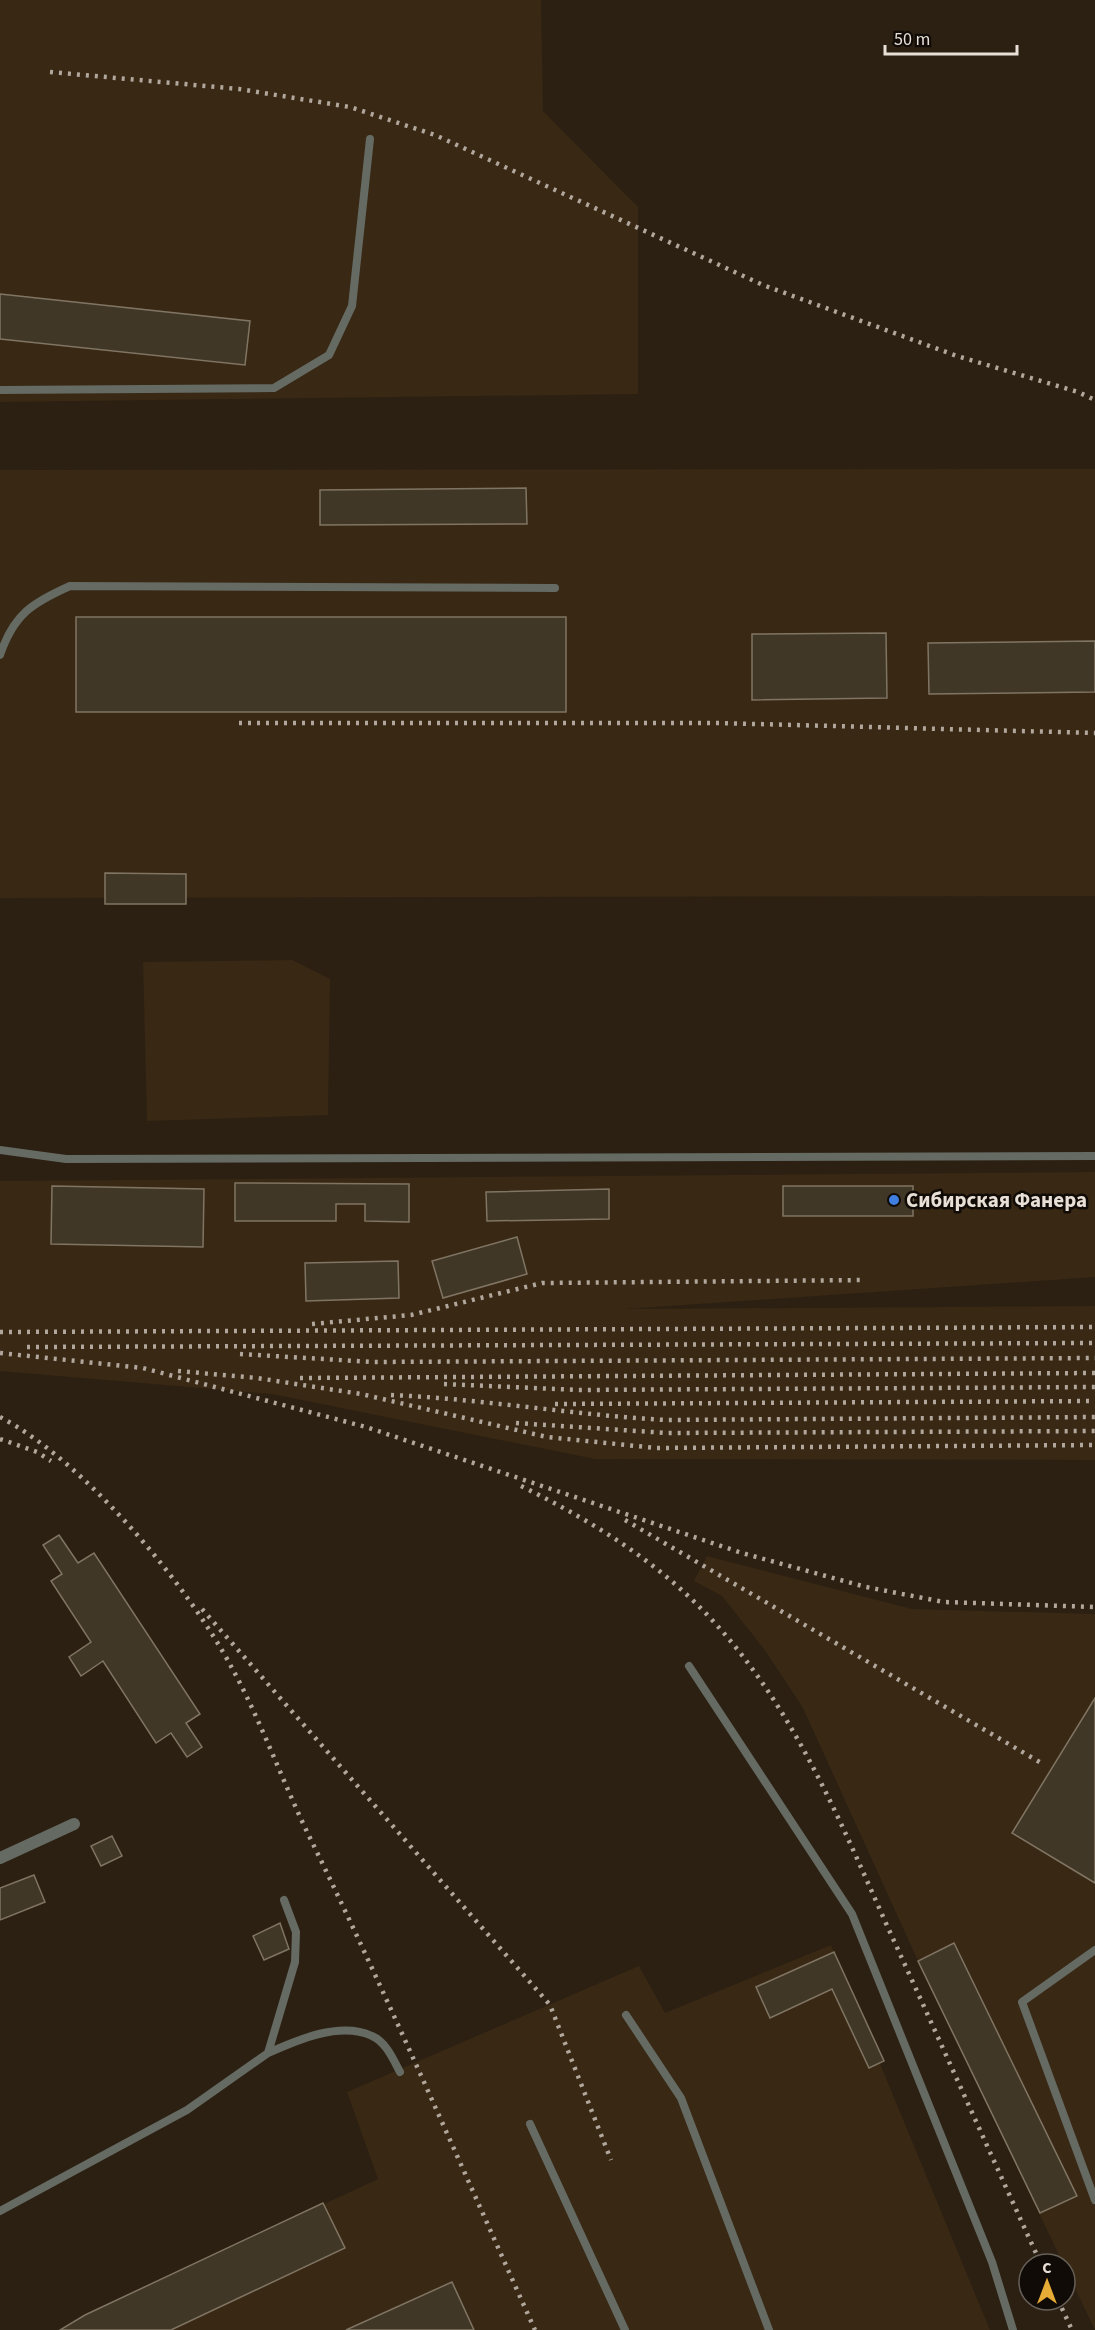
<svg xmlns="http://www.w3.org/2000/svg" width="1095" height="2330" font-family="'Source Sans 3',sans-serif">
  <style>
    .built { fill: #382814 }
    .building { fill: #413727; stroke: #807563; stroke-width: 1.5 }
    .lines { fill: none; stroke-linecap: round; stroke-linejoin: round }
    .service { stroke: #656a63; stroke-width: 8 }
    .minor { stroke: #656a63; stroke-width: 12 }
    .rail { stroke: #b1a79c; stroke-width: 4.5; stroke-dasharray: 3 6; stroke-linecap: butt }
    .shop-dot { fill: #3f7fe0; stroke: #100b06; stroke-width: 2 }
    .labels { text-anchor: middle; stroke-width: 5; stroke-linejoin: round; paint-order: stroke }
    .poi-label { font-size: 21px; font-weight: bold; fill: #e8dfd6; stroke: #100b06; text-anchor: start }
  </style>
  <rect width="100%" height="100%" fill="#2c2012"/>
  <!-- built -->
  <path class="built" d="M0 0H541L543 111 638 207V394L0 402Z
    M1095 469V896L0 898V470Z
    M292 960 330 979 328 1115 147 1121 143 962Z
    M1095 1172V1277L625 1309 1095 1306V1460L595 1459 272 1394 0 1371V1181Z
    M707 1556 912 1609 1095 1614V2330L918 1961 803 1708 764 1649 722 1596 694 1581Z
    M831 1945 990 2330H60L85 2315 378 2179 347 2092 639 1966 665 2013Z"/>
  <!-- building -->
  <path class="building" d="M0 294 250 321 245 365 0 339Z
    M526 488 527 524 320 525V490Z
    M76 617H566V712H76Z
    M886 633 887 698 752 700V634Z
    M1095 641V692L929 694 928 643Z
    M105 873 186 874V904H105Z
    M235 1183 409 1184V1222L365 1221V1204H336V1221H235Z
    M52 1186 204 1189 203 1247 51 1244Z
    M783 1186H913V1216H783Z
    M609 1189V1219L487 1221 486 1192Z
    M517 1237 527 1274 443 1298 432 1261Z
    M398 1261 399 1298 306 1301 305 1263Z
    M59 1535 78 1563 94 1553 200 1714 186 1723 202 1747 187 1757 171 1733 156 1743 103 1661 81 1676 69 1657 91 1642 51 1581 62 1574 43 1545Z
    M1095 1698V1883L1012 1833Z
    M112 1836 122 1856 101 1866 91 1846Z
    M34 1875 45 1902 0 1920V1888Z
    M280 1923 289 1949 264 1960 253 1936Z
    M954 1943 1077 2196 1040 2213 918 1961Z
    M834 1952 884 2061 869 2068 832 1989 770 2018 756 1987Z
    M323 2203 345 2248 171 2330H60L85 2315Z
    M452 2282 474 2330H346Z"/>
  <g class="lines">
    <!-- service -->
    <path class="service" d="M0 390 274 388 329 355 352 306 370 139
      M0 655C14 614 32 603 70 586L555 588
      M0 1150 66 1159 1095 1156
      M689 1666 852 1914 992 2262 1013 2330
      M1095 1950 1022 2002 1095 2200
      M626 2015 681 2098 769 2330
      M268 2053C297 2040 340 2021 372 2036 386 2042 393 2059 400 2072
      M530 2124 625 2330
      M0 2211 187 2110 268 2053 295 1962 296 1932 284 1900"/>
    <!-- minor -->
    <path class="minor" d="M0 1858 74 1824"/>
    <!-- rail -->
    <path class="rail" d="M50 72 239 89 350 107 435 135 763 285 957 356 1078 392 1095 400
      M239 723H719L1095 733
      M312 1324 411 1315 542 1283 865 1280
      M0 1332 1095 1327
      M27 1347 1095 1343
      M0 1353 143 1368 366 1427 742 1553 866 1587 944 1602 1095 1607
      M240 1354 373 1362 1095 1358
      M178 1371 257 1378 361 1394 547 1437 656 1448 1095 1445
      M300 1378 1095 1373
      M444 1384 579 1390 1095 1387
      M391 1395C483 1399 574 1415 666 1420L1095 1417
      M555 1404 1095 1401
      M0 1417C84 1461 187 1584 232 1668 263 1725 284 1786 313 1844 391 2004 462 2168 535 2330
      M516 1423 667 1433 1095 1431
      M0 1439 37 1452 51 1461
      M521 1486C592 1521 659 1562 713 1621 795 1710 840 1821 889 1930 940 2041 990 2153 1041 2264
      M625 1520 1043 1764
      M202 1609 550 2005 611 2160
      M1058 2300 1072 2330"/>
  </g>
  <!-- markers -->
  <circle class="shop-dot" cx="894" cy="1200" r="6"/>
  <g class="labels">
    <!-- poi labels -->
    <g class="poi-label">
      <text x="906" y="1207">Сибирская Фанера</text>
    </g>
  </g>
  <!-- north arrow -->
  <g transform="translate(1047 2282)"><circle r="28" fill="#100b06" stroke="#666059" stroke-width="1.5"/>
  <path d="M0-4.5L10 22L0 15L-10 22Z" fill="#e6ac36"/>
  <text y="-9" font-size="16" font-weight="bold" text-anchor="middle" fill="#e8dfd6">С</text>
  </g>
  <!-- scale -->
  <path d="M885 45v9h132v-9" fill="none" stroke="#e8dfd6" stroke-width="3"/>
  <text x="894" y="45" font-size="18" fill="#e8dfd6" stroke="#100b06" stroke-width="4.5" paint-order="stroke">50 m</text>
</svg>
